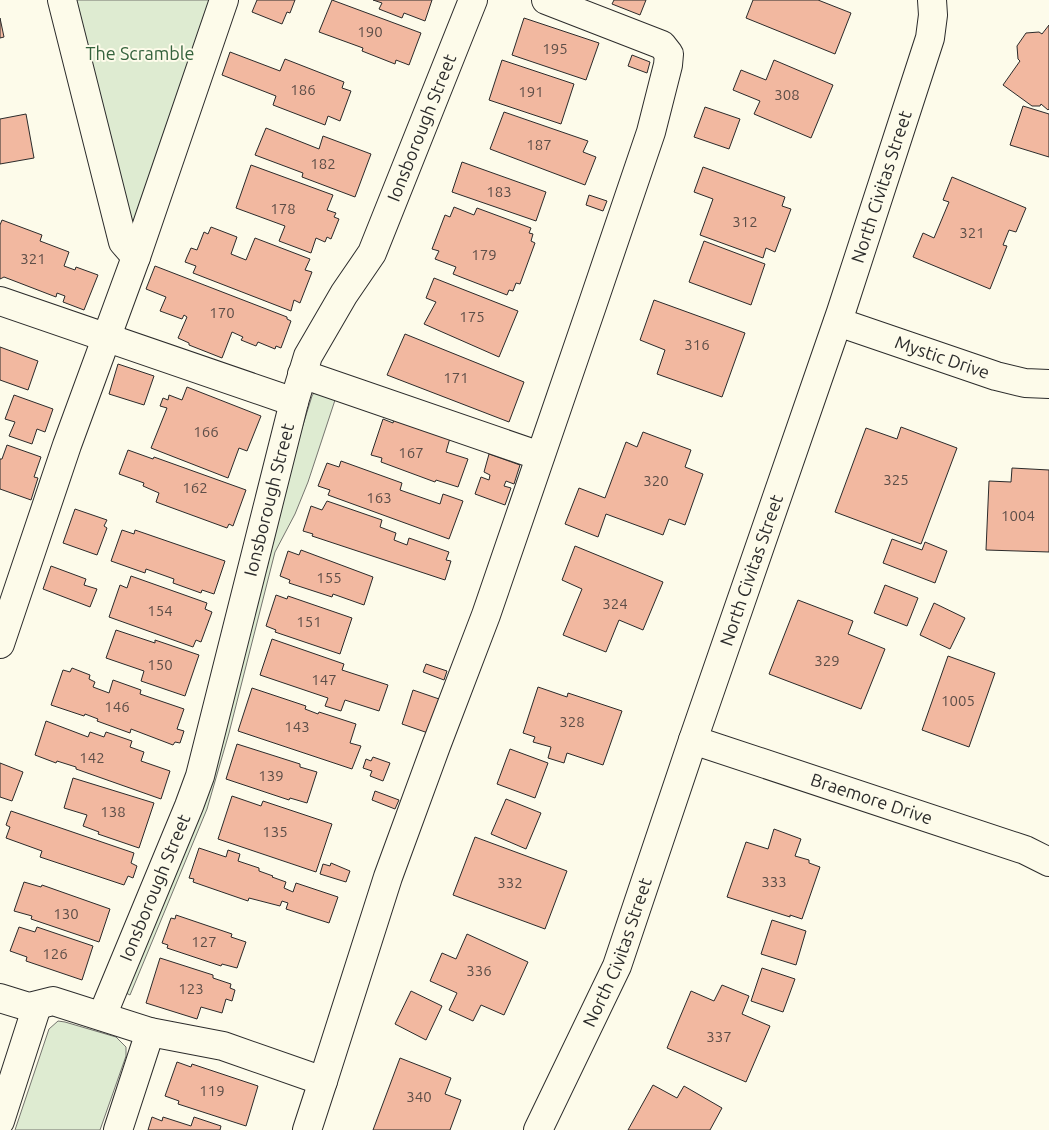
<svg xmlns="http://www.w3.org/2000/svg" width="1049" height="1130" font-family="Ubuntu,sans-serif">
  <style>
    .green { fill: #deebd1; stroke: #74746e }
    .building { fill: #f2b8a0; stroke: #2b2b2b }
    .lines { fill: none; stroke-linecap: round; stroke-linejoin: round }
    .minor-casing { stroke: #2b2b2b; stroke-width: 30 }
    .minor { stroke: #fdfbea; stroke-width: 28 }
    .labels { text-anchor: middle; stroke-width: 4; stroke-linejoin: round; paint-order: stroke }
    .number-label { font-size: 15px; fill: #5d4e48 }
    .park-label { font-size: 18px; fill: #34623c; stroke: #fdfbea }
    .street-label { font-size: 18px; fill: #2b2b2b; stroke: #fdfbea }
  </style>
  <rect width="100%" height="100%" fill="#fdfbea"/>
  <!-- green -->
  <path class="green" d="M74 0H215L137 224 129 227Z
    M316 389 337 394 308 482 295 514 275 552 229 733 207 809 130 995 124 992 215 759 269 556 298 441 312 396Z
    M58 1021 65 1022 116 1037 126 1047V1056L100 1130H15L49 1029Z"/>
  <!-- building -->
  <path class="building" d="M257 0H295L290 13 287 12 282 24 252 12Z
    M332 0 421 33 409 65 396 60 395 64 362 51 363 48 319 32Z
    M373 0H432L425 21 404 13 402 18 379 9 382 3Z
    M614 0H646L640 15 612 4Z
    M753 0H818L851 13 835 54 746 18Z
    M0 18 4 37 0 38Z
    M524 18 599 43 586 80 512 55Z
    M1049 25V109L1048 110 1041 104 1040 106H1032L1003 85 1020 61 1018 59 1017 46 1026 33 1039 32 1042 34Z
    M230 52 280 71 285 59 344 82 342 88 351 91 340 121 328 116 325 125 273 105 276 96 222 75Z
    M632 55 650 62 647 73 628 66Z
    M502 60 574 84 561 124 489 100Z
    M774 60 833 85 811 138 754 114 760 101 733 90 741 70 766 80Z
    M1023 106 1049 114V157L1010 145Z
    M705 107 740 119 729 149 694 137Z
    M504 112 588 141 583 152 596 157 585 185 490 149Z
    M26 114 34 158 0 164V119Z
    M266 128 319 149 323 136 371 154 355 197 302 177 303 173 255 155Z
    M462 162 546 192 536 221 452 192Z
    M251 165 333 195 327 210 336 213 334 217 339 219 331 239 327 237 325 242 316 238 311 253 279 241 285 226 236 208Z
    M703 167 785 197 782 206 791 209 775 252 766 248 763 258 700 235 713 199 694 192Z
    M952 177 1026 208 1016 232 1009 230 1003 245 1007 246 990 289 913 257 923 233 934 238 949 202 943 200Z
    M589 195 607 201 603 211 586 205Z
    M454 207 474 215 477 208 531 228 529 233 533 234 531 241 535 243 520 284 516 283 513 291 509 290 507 295 453 274 456 267 435 259 439 251 432 249 445 215 450 217Z
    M2 220 42 235 40 241 69 252 64 266 75 270 76 267 98 275 84 310 63 302 65 296 57 293 56 297 4 277 0 279V225Z
    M211 227 237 237 231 254 246 260 255 238 310 259 305 270 312 272 300 303 294 300 291 311 193 273 196 266 185 262 187 257 191 248 197 250 204 232 208 234Z
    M704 241 765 264 751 305 689 282Z
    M155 266 287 317V319L291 321 281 348 276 346 275 349 258 342 256 346 241 340 243 337 232 332 222 358 189 345V343L178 338 187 317 184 315 182 319 160 311 166 297 146 289Z
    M434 278 518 311 499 357 424 324 436 302 426 298Z
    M654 300 745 333 722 397 657 374 665 350 640 340Z
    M405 334 524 382 509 422 387 375Z
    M0 347 38 361 28 390 0 380Z
    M118 364 154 376 144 405 109 394Z
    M187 387 261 416 247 451 239 448 228 478 151 448 167 408 160 406 163 398 168 400 169 395 182 400Z
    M14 395 53 409 45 432 37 429 32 444 9 436 15 422 5 419Z
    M383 419 393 423 394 419 450 438 446 452 468 459 458 487 436 480 435 482 381 462 382 458 371 455Z
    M901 427 957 448 921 544 835 512 866 428 897 439Z
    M643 432 691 450 685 467 703 474 685 525 669 519 663 535 606 514 598 537 565 524 579 488 605 498 626 442 637 447Z
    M7 445 41 457 34 477 38 478 31 500 0 489V459H2Z
    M128 450 153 459 154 457 246 490 233 526 229 524 227 528 156 502 159 493 143 486 144 483 119 474Z
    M489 454 520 465 514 484 506 481 504 486 511 488 505 505 475 494 481 477 489 480 490 475 484 472Z
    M341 461 402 483 400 490 440 504 443 494 463 501 449 539 328 495 330 490 318 486 327 463 339 467Z
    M1012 468 1049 470V552L986 550 989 481 1011 482Z
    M327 501 382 520 380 527 396 533 394 540 407 545 409 538 449 552 446 560 451 561 445 580 312 536 313 534 303 531 311 506 322 510Z
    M75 509 107 520 104 526 107 528 97 555 63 543Z
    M122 530 134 534 135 530 225 561 214 594 202 590 201 593 173 583 174 579 146 569 145 573 111 561Z
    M892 539 922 550 925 542 947 551 935 583 883 563Z
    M575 546 663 582 643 630 619 620 606 652 563 635 582 589 562 580Z
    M301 550 373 577 364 605 333 594 332 597 289 583 290 580 280 576 288 551 299 555Z
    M51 566 86 579 84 585 97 589 90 607 43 589Z
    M131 576 207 603 205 609 212 612 201 642 196 640 193 647 109 617 120 585 127 588Z
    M885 585 918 598 907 626 874 613Z
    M276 595 287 599 288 596 352 618 340 654 275 632 276 630 266 626Z
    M798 600 853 621 848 634 885 649 861 709 769 674Z
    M934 603 965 618 950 649 920 635Z
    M116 630 155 643V640L199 655 185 696 141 681 144 671 106 658Z
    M272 639 344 664 342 670 388 685 379 711 345 700 341 711 325 706 328 698 260 675Z
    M948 656 995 673 969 747 922 730Z
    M426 664 447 671 444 680 423 672Z
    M72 668 90 675 89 679 95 682 93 687 109 693 113 680 141 690 140 694 184 709 177 729 184 731 180 743 175 742 173 745 131 729 130 733 97 721 98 719 85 714 84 716 51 705 63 670 70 672Z
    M538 687 567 697 568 693 622 711 603 765 567 753 564 763 548 758 551 747 533 742 535 737 523 733Z
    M252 688 306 706 305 709 318 714 319 712 356 724 350 743 361 746 352 769 238 731Z
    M413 690 442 700 431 734 402 724Z
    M46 721 88 737 90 732 104 737 106 732 132 741 130 747 144 752 141 761 170 771 161 799 76 769V767L57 761 56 763 35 755Z
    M237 744 300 764V767L317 772 307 803 290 798 289 800 226 779Z
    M510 749 548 763 535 798 497 784Z
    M373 757 390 763 383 781 370 776 372 771 363 768 366 759 371 761Z
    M0 763 23 772 12 801 0 797Z
    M73 778 154 803 139 848 98 834 99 832 83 826 87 815 64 808Z
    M375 791 399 800 395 809 372 800Z
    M232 796 261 806 263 801 332 824 316 872 218 839Z
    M506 799 541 813 526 849 491 834Z
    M11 811 134 853 131 863 137 866 133 878 128 876 124 885 40 857 42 851 6 838 10 827 6 825Z
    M774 829 801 839 795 856 809 860V863L820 867 802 919 790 915V917L727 897 746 842 768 849Z
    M475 837 567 871 545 929 453 895Z
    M199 848 226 857 228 850 240 854 238 861 259 868V871L273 876 272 877 286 882 284 888 293 892 296 883 338 897 329 923 286 909 288 903 282 901 280 906 249 898 248 901 193 882 194 879 189 878Z
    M331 863 350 871 346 882 320 874 323 864 330 866Z
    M24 882 41 887 42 885 110 909 99 942 31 919 32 916 14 911Z
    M176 915 232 934 231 937 246 942 237 968 222 964 221 966 167 948 168 945 162 943 171 918 175 919Z
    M772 920 806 931 796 965 761 954Z
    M19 927 35 932 37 927 93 946 82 980 26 961 27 957 10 951Z
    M467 934 528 962 504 1015 481 1005 473 1021 449 1010 457 993 430 981 442 953 456 959Z
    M160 958 213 975V978L231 984 230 988 235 990 232 1001 226 999 222 1013 201 1007 197 1019 146 1003Z
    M762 968 795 979 783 1012 751 1001Z
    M722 985 749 996 742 1014 770 1026 746 1082 667 1048 691 991 714 1001Z
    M411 991 442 1006 426 1040 395 1024Z
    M400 1058 451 1078 445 1094 461 1100 450 1130H373Z
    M177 1062 191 1067 192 1064 258 1086 246 1126 178 1104 179 1101 165 1096Z
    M653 1085 677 1098 684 1086 722 1108 710 1130H628Z
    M152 1117 162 1121 163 1117 191 1126 194 1117 221 1126 220 1130H148Z"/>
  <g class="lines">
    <defs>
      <g id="minor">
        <path d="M62 0 123 242 136 257"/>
        <path d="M0 301 294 402"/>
        <path id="s1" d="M838 322 996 376 1025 383 1049 384"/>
        <path d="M302 374 540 456"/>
        <path d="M0 644 67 445 136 257 224 0"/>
        <path id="s2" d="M693 740 1025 850 1049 862"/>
        <path d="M0 998 29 1007 53 1001 150 1032 223 1046 323 1081 388 877 436 746 486 615 593 303 651 132 668 65 669 54 662 45 546 0"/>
        <path id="s3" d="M102 1016 189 806 200 776 294 402 308 356 344 294 372 253 473 0"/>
        <path d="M0 1121 37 1006"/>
        <path d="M118 1130 150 1032"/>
        <path d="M307 1130 323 1081"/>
        <path id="s4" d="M538 1130 617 966 693 740 841 312 930 38 933 15 932 0"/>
      </g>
    </defs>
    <!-- minor casing -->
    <use href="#minor" class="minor-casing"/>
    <!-- minor -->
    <use href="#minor" class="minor"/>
  </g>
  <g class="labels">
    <!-- number labels -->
    <g class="number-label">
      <text x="370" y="37">190</text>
      <text x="555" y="54">195</text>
      <text x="303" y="95">186</text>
      <text x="531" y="97">191</text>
      <text x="787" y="100">308</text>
      <text x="539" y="150">187</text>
      <text x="323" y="169">182</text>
      <text x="499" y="197">183</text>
      <text x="283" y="214">178</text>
      <text x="745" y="227">312</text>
      <text x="972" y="238">321</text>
      <text x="484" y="260">179</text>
      <text x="33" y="264">321</text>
      <text x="222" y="318">170</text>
      <text x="472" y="322">175</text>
      <text x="697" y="350">316</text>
      <text x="456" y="383">171</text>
      <text x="206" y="437">166</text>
      <text x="411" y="458">167</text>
      <text x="896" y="485">325</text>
      <text x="656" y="486">320</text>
      <text x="195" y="493">162</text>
      <text x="379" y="503">163</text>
      <text x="1018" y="521">1004</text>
      <text x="329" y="583">155</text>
      <text x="615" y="609">324</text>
      <text x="160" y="616">154</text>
      <text x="309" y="627">151</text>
      <text x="827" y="666">329</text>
      <text x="160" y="670">150</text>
      <text x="324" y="685">147</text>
      <text x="958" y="706">1005</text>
      <text x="117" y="712">146</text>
      <text x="572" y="727">328</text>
      <text x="297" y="732">143</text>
      <text x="92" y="763">142</text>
      <text x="271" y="781">139</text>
      <text x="113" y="817">138</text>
      <text x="275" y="837">135</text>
      <text x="774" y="887">333</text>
      <text x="510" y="888">332</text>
      <text x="66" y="919">130</text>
      <text x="204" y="947">127</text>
      <text x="55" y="959">126</text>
      <text x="479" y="976">336</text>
      <text x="191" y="994">123</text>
      <text x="719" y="1042">337</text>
      <text x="212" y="1096">119</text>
      <text x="419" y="1102">340</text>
    </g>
    <!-- park labels -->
    <g class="park-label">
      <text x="140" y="60">The Scramble</text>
    </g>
    <!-- street labels -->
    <g class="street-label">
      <text dy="6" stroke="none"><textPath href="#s3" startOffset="949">Ionsborough Street</textPath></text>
      <text dy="6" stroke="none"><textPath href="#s4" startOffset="1005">North Civitas Street</textPath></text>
      <text dy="6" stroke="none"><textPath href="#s1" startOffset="110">Mystic Drive</textPath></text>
      <text dy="6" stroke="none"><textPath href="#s3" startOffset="544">Ionsborough Street</textPath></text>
      <text dy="6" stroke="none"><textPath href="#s4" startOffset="600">North Civitas Street</textPath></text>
      <text dy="6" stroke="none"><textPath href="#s2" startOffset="188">Braemore Drive</textPath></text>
      <text dy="6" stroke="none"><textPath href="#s3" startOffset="139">Ionsborough Street</textPath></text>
      <text dy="6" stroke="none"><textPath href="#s4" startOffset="195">North Civitas Street</textPath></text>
    </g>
  </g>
</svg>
